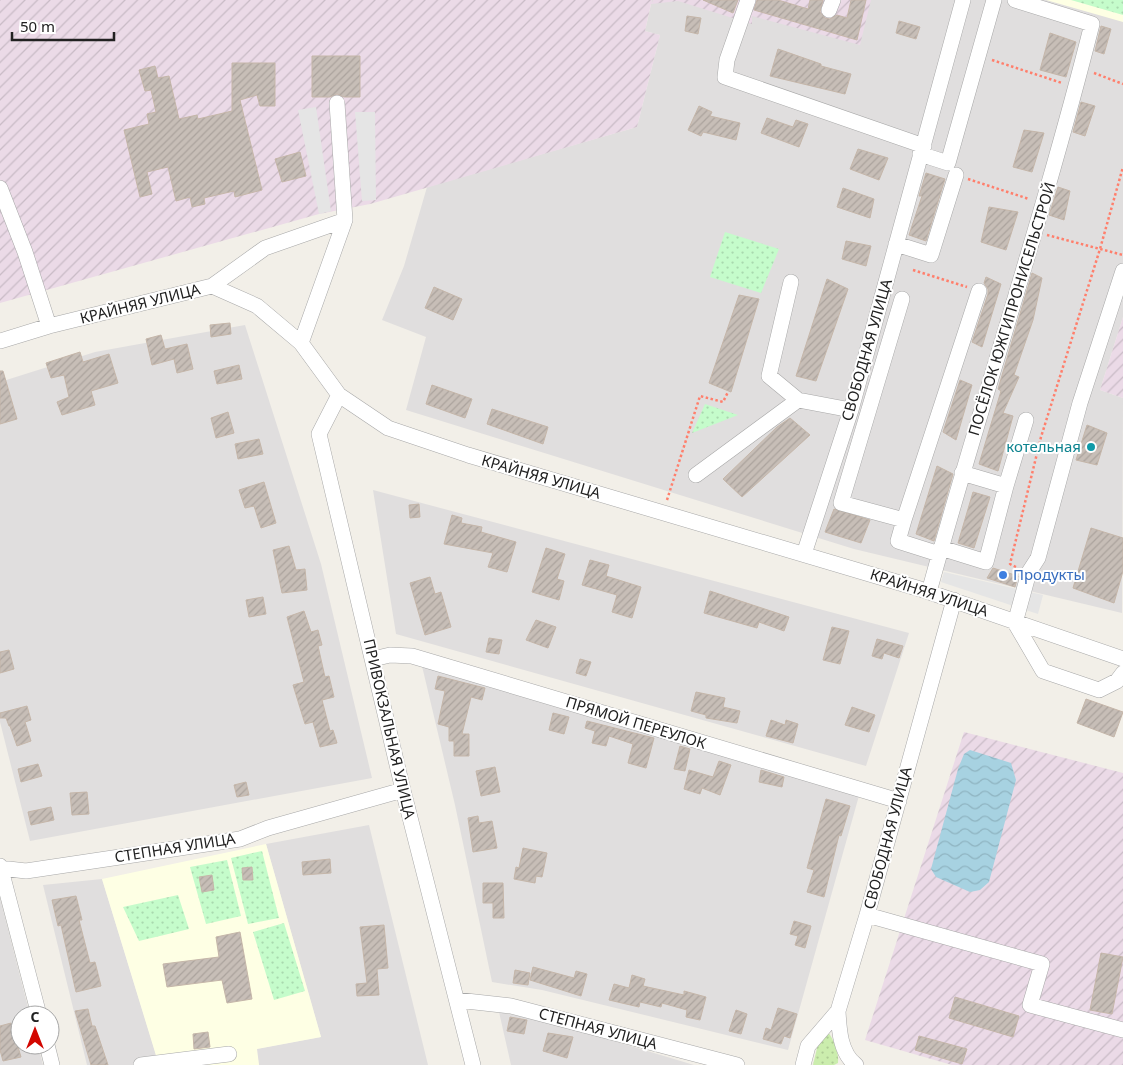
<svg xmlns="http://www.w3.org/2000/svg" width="1123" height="1065" font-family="'Noto Sans',sans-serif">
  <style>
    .residential { fill: #e0dede }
    .industrial { fill: url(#industrial-furrows) }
    .education { fill: #feffe4 }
    .grass { fill: url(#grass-dots) }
    .park { fill: url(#park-dots) }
    .parking { fill: #e5e5e5 }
    .water { fill: url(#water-waves) }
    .building { fill: url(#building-hatch); stroke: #c5b6a9 }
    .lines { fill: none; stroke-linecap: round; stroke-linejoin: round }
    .minor-casing { stroke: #a8a8a8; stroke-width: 16 }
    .path { stroke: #ff7f6c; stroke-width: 2.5; stroke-dasharray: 2.5 2.5; stroke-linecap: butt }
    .minor { stroke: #fff; stroke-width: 15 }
    .culture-dot { fill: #0f9aa8; stroke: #fff; stroke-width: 2 }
    .shop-dot { fill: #3f7fe0; stroke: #fff; stroke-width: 2 }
    .labels { text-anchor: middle; stroke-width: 4; stroke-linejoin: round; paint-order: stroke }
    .street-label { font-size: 15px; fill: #212121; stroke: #fff }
    .culture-label { font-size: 15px; fill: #0d838f; stroke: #fff; text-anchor: end }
    .shop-label { font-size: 15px; fill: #366cbe; stroke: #fff; text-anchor: start }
  </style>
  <defs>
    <pattern id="industrial-furrows" width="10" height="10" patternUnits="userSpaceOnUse" patternTransform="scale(1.25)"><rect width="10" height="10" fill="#ebdae7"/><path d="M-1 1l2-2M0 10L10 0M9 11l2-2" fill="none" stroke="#c9bbc6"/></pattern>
    <pattern id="grass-dots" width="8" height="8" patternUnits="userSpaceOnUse" patternTransform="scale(1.25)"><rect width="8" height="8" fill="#cbedad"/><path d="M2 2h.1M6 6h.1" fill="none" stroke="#aecb95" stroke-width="1.8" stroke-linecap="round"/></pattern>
    <pattern id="park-dots" width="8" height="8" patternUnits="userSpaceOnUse" patternTransform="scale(1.25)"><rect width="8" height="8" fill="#c5fccb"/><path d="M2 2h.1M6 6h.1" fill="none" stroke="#a9d8ae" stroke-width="1.8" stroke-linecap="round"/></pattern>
    <pattern id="water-waves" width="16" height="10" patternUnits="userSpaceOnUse" patternTransform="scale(1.25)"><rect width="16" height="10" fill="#a7d2e1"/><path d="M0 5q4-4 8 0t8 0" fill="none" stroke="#8fb4c1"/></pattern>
    <pattern id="building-hatch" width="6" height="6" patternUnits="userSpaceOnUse" patternTransform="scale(1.25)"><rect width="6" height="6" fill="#c7beb7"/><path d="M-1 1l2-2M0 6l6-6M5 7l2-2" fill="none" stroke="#aba39d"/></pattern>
  </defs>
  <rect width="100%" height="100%" fill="#f2efe8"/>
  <!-- residential -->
  <path class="residential" d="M652 0H1123V317L1100 390 1123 398 1122 613 854 549 406 410 426 337 382 320 404 266 427 187 637 127 660 35 645 31Z
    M245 325 321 564 372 778 30 841 0 722V382L95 352Z
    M373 490 909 633 866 766 396 634Z
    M422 666 860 792 788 1050 542 990 492 982 455 805Z
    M369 825 428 1065H259L256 1049 321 1037 266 844Z
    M102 879 158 1061 200 1065H87L43 885Z
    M0 898 30 1015H20V1045H38L43 1065H0Z
    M499 1012 554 1023 694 1065H511Z"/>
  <!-- industrial -->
  <path class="industrial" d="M0 0H652V3L653 0H871L860 45 752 16V24L678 1 651 4 645 31 660 35 637 127 370 204 319 214 0 303Z
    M1123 317V398L1100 390Z
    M964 732 1123 773V1065H952L865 1040Z"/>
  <!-- education -->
  <path class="education" d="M1046 0H1123V22Z
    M266 844 321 1037 257 1049 259 1065H200L158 1062 102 879Z"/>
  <!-- grass -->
  <path class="grass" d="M828 1032C834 1040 839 1052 838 1063L834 1065H813L818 1044Z"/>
  <!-- park -->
  <path class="park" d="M1071 0H1123V15Z
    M725 232 779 249 761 293 710 277Z
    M705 404 738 415 692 433Z
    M262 851 279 918 248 924 231 858Z
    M227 860 241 916 206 924 190 867Z
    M178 895 189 929 139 941 123 907Z
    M284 923 305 991 274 1000 253 932Z"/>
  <!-- parking -->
  <path class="parking" d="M316 107 331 211 319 214 298 110Z
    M355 112H375L376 200 362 201Z
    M944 572 1043 595 1038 614 941 582Z"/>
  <!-- water -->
  <path class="water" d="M970 750 1011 763 1016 780 989 882 980 890 970 892 936 877 931 869 958 769 964 754Z"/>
  <!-- building -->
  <path class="building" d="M703 0H738L733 13Z
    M757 0H778L808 9 810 0H823L820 12 825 18 830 19 837 15 847 18 851 0H866L857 40 754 10Z
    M687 16 701 18 698 34 685 31Z
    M899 21 920 27 916 39 896 33Z
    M1101 26 1111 29 1104 54 1095 51Z
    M1050 33 1076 42 1066 77 1040 70Z
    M778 49 821 64V66L851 74 845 94 770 76Z
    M312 56H360V97H344L337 94 330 97H312Z
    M232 63H275V106H260L257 95 240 100 262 190 235 197 234 191 204 198 205 204 192 207 190 197 176 201 168 167 147 172 152 194 140 197 124 130 149 124 147 114 156 112 151 90 145 91 139 70 155 66 158 78 169 76 179 119 197 115 198 119 232 111Z
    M1081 102 1095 106 1085 136 1073 132Z
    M699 106 712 112 710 116 740 123 736 140 703 132 701 136 688 130Z
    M767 118 793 127 796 120 808 124 799 147 761 133Z
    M1024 130 1044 133 1032 172 1013 167Z
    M858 149 888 158 879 180 850 169Z
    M300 152 306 176 282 182 275 159Z
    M926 173 945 179 926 241 909 235 922 196H919Z
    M1058 187 1070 191 1064 220 1049 215Z
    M843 188 874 199 870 218 837 207Z
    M989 207 1018 212 1006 250 981 242Z
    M846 241 871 246 866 266 842 259Z
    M1032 273 1042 278 1033 320 1014 375 1019 377 1003 413 1013 416 998 471 979 464 1001 391 998 389Z
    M986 277 1001 284 982 347 972 342 988 294V289L984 283Z
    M827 279 848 289 816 381 796 376Z
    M434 287 462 299 453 320 425 308Z
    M739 295 759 299 731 392 709 383Z
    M230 323 231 334 211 337 210 325Z
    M161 335 165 349 187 344 193 369 177 373 174 359 152 365 146 339Z
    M80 352 83 362 109 354 118 383 91 391 95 405 62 415 57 402 69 397 64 375 51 378 46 363Z
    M239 365 242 379 217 384 214 371Z
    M0 371H3L17 419 0 424Z
    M960 380 972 385 956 440 943 432Z
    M432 385 472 399 465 418 426 404Z
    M492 409 548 427 543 444 487 424Z
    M228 412 234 433 216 438 211 418Z
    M790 418 810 435 742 497 723 479 777 427Z
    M1087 425 1107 433 1097 465 1076 460Z
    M259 439 263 454 238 459 235 444Z
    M937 466 953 474 934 541 916 534Z
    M264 482 276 523 261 528 254 506 245 508 239 490Z
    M973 492 990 497 974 548 958 543Z
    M419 504 420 517 410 518 409 505Z
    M834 509 870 520 861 543 825 532Z
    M452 515 462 518 461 523 482 527 481 532 516 542 507 572 488 567 493 553 444 544Z
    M1091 528 1123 538V571L1114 603 1073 588Z
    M289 546 296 570 305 569 307 590 282 593 273 550Z
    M546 548 565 554 557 579 564 581 559 600 532 592Z
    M590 560 609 565 606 576 641 587 632 618 612 612 617 595 582 585Z
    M993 568 1018 576 1015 587 987 578Z
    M430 577 435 594 441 592 451 627 425 635 410 583Z
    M710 591 789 617 784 631 759 622 757 628 704 613Z
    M263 597 266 614 249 617 246 600Z
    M304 611 311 632 318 630 322 645 318 646 325 677 329 676 334 697 322 700 330 731 333 730 337 743 320 747 313 722 305 724 293 685 304 682 287 617Z
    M536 620 556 627 548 648 526 640Z
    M832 627 849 631 840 664 823 660Z
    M489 638 502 640 499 654 486 652Z
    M877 639 903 646 899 658 884 653 882 659 872 656Z
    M9 650 14 669 0 673V652Z
    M580 659 591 662 586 676 576 673Z
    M438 676 485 688 482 700 471 697 462 734H469V756H454V741H449V727L438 724 445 691 435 689Z
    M696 692 725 698 723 707 740 711 737 723 706 718V715L691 711Z
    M1086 699 1123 712 1114 737 1077 723Z
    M27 706 31 720 25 722 31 741 17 746 10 726H9L6 718H0V713Z
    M852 707 875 715 869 732 845 725Z
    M553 713 569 717 564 734 549 730Z
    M771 720 785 725 786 720 798 724 793 743 766 736Z
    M587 721 654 738 646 768 628 763 633 744 609 736 606 746 592 743 595 731 585 728Z
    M680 746 690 749 685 771 674 769Z
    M719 761 731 765 720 795 702 788 700 794 684 789 689 770 713 777Z
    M38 764 42 776 21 782 18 769Z
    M495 767 500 792 481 796 476 771Z
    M761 770 784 777 782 787 759 782Z
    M246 782 249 795 237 797 234 785Z
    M87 792 89 814 72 815 70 793Z
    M826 799 850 806 841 836 839 835 824 897 807 892 814 870 807 868Z
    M51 807 54 820 31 825 28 812Z
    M478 816 479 823 492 821 497 848 473 852 468 818Z
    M523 848 547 853 542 877 536 876 535 883 514 879 516 867 519 868Z
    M330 859 331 873 303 875 302 862Z
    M252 867 253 880H243L242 868Z
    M212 875 214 890 202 892 199 877Z
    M483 883H503L504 918H493V903H483Z
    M76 896 82 920H79L90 963 95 962 101 986 76 992 61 925 58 926 52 900Z
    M794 921 811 926 805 948 795 945 798 936 790 934Z
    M384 925 388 968 377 969 379 995 357 996 356 984 367 983 360 927Z
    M240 932 252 999 227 1003 222 980 167 987 163 964 219 957 216 937Z
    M1101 953 1123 957 1112 1014 1090 1010Z
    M533 967 574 978 576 971 587 974 581 996 530 980Z
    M515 970 530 973 528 985 513 983Z
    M632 975 645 979 643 986 684 995V991L706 997 700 1020 686 1017 687 1010 662 1003 661 1007 640 1002 639 1007 609 1000 614 984 629 988Z
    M955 997 1019 1016 1013 1037 949 1018Z
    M778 1008 797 1014 790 1038 784 1036 781 1044 763 1039 766 1028 771 1030Z
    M88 1009 92 1026H95L108 1065H91L75 1011Z
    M736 1010 747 1014 741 1034 729 1031Z
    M510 1017 527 1020 524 1034 507 1031Z
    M11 1023 21 1057 3 1061 0 1050V1026Z
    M208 1032 210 1047 194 1049 193 1034Z
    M548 1033 573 1037 567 1058 543 1051Z
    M919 1036 967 1049 962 1064 915 1050Z"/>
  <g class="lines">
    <defs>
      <path id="minor" d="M748 0 727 60 725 77 924 146
        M829 10 833 0
        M337 103 345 220
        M920 154 948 163 994 0
        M0 188 25 252 49 326
        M896 244 931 255 956 175
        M1123 271 1080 403 1038 558 1029 572 1015 623 1043 671 1099 690 1117 681 1123 673
        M791 282 769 376 798 400 851 410
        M212 286 265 248 345 220 301 343
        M902 299 841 503 904 520 898 541 939 554
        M0 341 49 326 212 286 257 306 301 343 339 395 388 428 468 455 920 589 1123 659
        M339 395 319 434 403 790 473 1065
        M962 473 1006 486 1026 420
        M696 475 798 400
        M904 520 979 291
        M941 548 986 562 1006 486
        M804 554 851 410 963 0
        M929 592C981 402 1044 215 1092 24L1015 0
        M373 659 390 655 412 656 899 801
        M0 866 39 1015
        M0 868 26 871 240 839 268 828 403 790
        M867 915 1042 964 1030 1005 1123 1030
        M457 1000 511 1006 737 1065
        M838 1011C839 1029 840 1053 856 1065
        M47 1045 52 1065
        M141 1065 229 1054
        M803 1065 808 1046 838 1011 867 915 954 600"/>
    </defs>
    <!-- minor casing -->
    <use href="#minor" class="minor-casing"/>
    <!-- path -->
    <path class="path" d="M992 60 1062 83
      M1094 73 1123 84
      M968 179 1029 199
      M1047 235 1123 255
      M913 270 967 287
      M667 500 700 396 723 402 728 392
      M1016 567 1010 564 1041 437 1100 249 1123 167"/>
    <!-- minor -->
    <use href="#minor" class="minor"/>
  </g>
  <!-- markers -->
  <circle class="culture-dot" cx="1091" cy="447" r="5"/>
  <circle class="shop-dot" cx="1003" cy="575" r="5"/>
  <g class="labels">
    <!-- street labels -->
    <g class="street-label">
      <text transform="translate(140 304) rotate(-14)" y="5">КРАЙНЯЯ УЛИЦА</text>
      <text transform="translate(1012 309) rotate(-73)" y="5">ПОСЁЛОК ЮЖГИПРОНИСЕЛЬСТРОЙ</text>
      <text transform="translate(867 350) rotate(-74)" y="5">СВОБОДНАЯ УЛИЦА</text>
      <text transform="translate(541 477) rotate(16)" y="5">КРАЙНЯЯ УЛИЦА</text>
      <text transform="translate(929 593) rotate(18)" y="5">КРАЙНЯЯ УЛИЦА</text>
      <text transform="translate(636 723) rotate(17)" y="5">ПРЯМОЙ ПЕРЕУЛОК</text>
      <text transform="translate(389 729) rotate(77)" y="5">ПРИВОКЗАЛЬНАЯ УЛИЦА</text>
      <text transform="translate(888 838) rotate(-75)" y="5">СВОБОДНАЯ УЛИЦА</text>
      <text transform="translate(175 848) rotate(-9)" y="5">СТЕПНАЯ УЛИЦА</text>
      <text transform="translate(598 1029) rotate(15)" y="5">СТЕПНАЯ УЛИЦА</text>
    </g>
    <!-- culture labels -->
    <g class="culture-label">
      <text x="1081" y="452">котельная</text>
    </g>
    <!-- shop labels -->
    <g class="shop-label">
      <text x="1013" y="580">Продукты</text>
    </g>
  </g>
  <!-- north arrow -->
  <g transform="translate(35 1030)"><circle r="24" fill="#ffffff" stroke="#a6a6a6"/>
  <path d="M0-4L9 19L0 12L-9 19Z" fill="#d30600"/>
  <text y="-8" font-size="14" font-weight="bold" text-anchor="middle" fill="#212121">С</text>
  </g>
  <!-- scale -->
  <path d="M12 32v8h102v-8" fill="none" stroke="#212121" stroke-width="2.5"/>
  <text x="20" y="32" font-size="15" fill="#212121" stroke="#ffffff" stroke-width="4" paint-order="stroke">50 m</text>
</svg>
